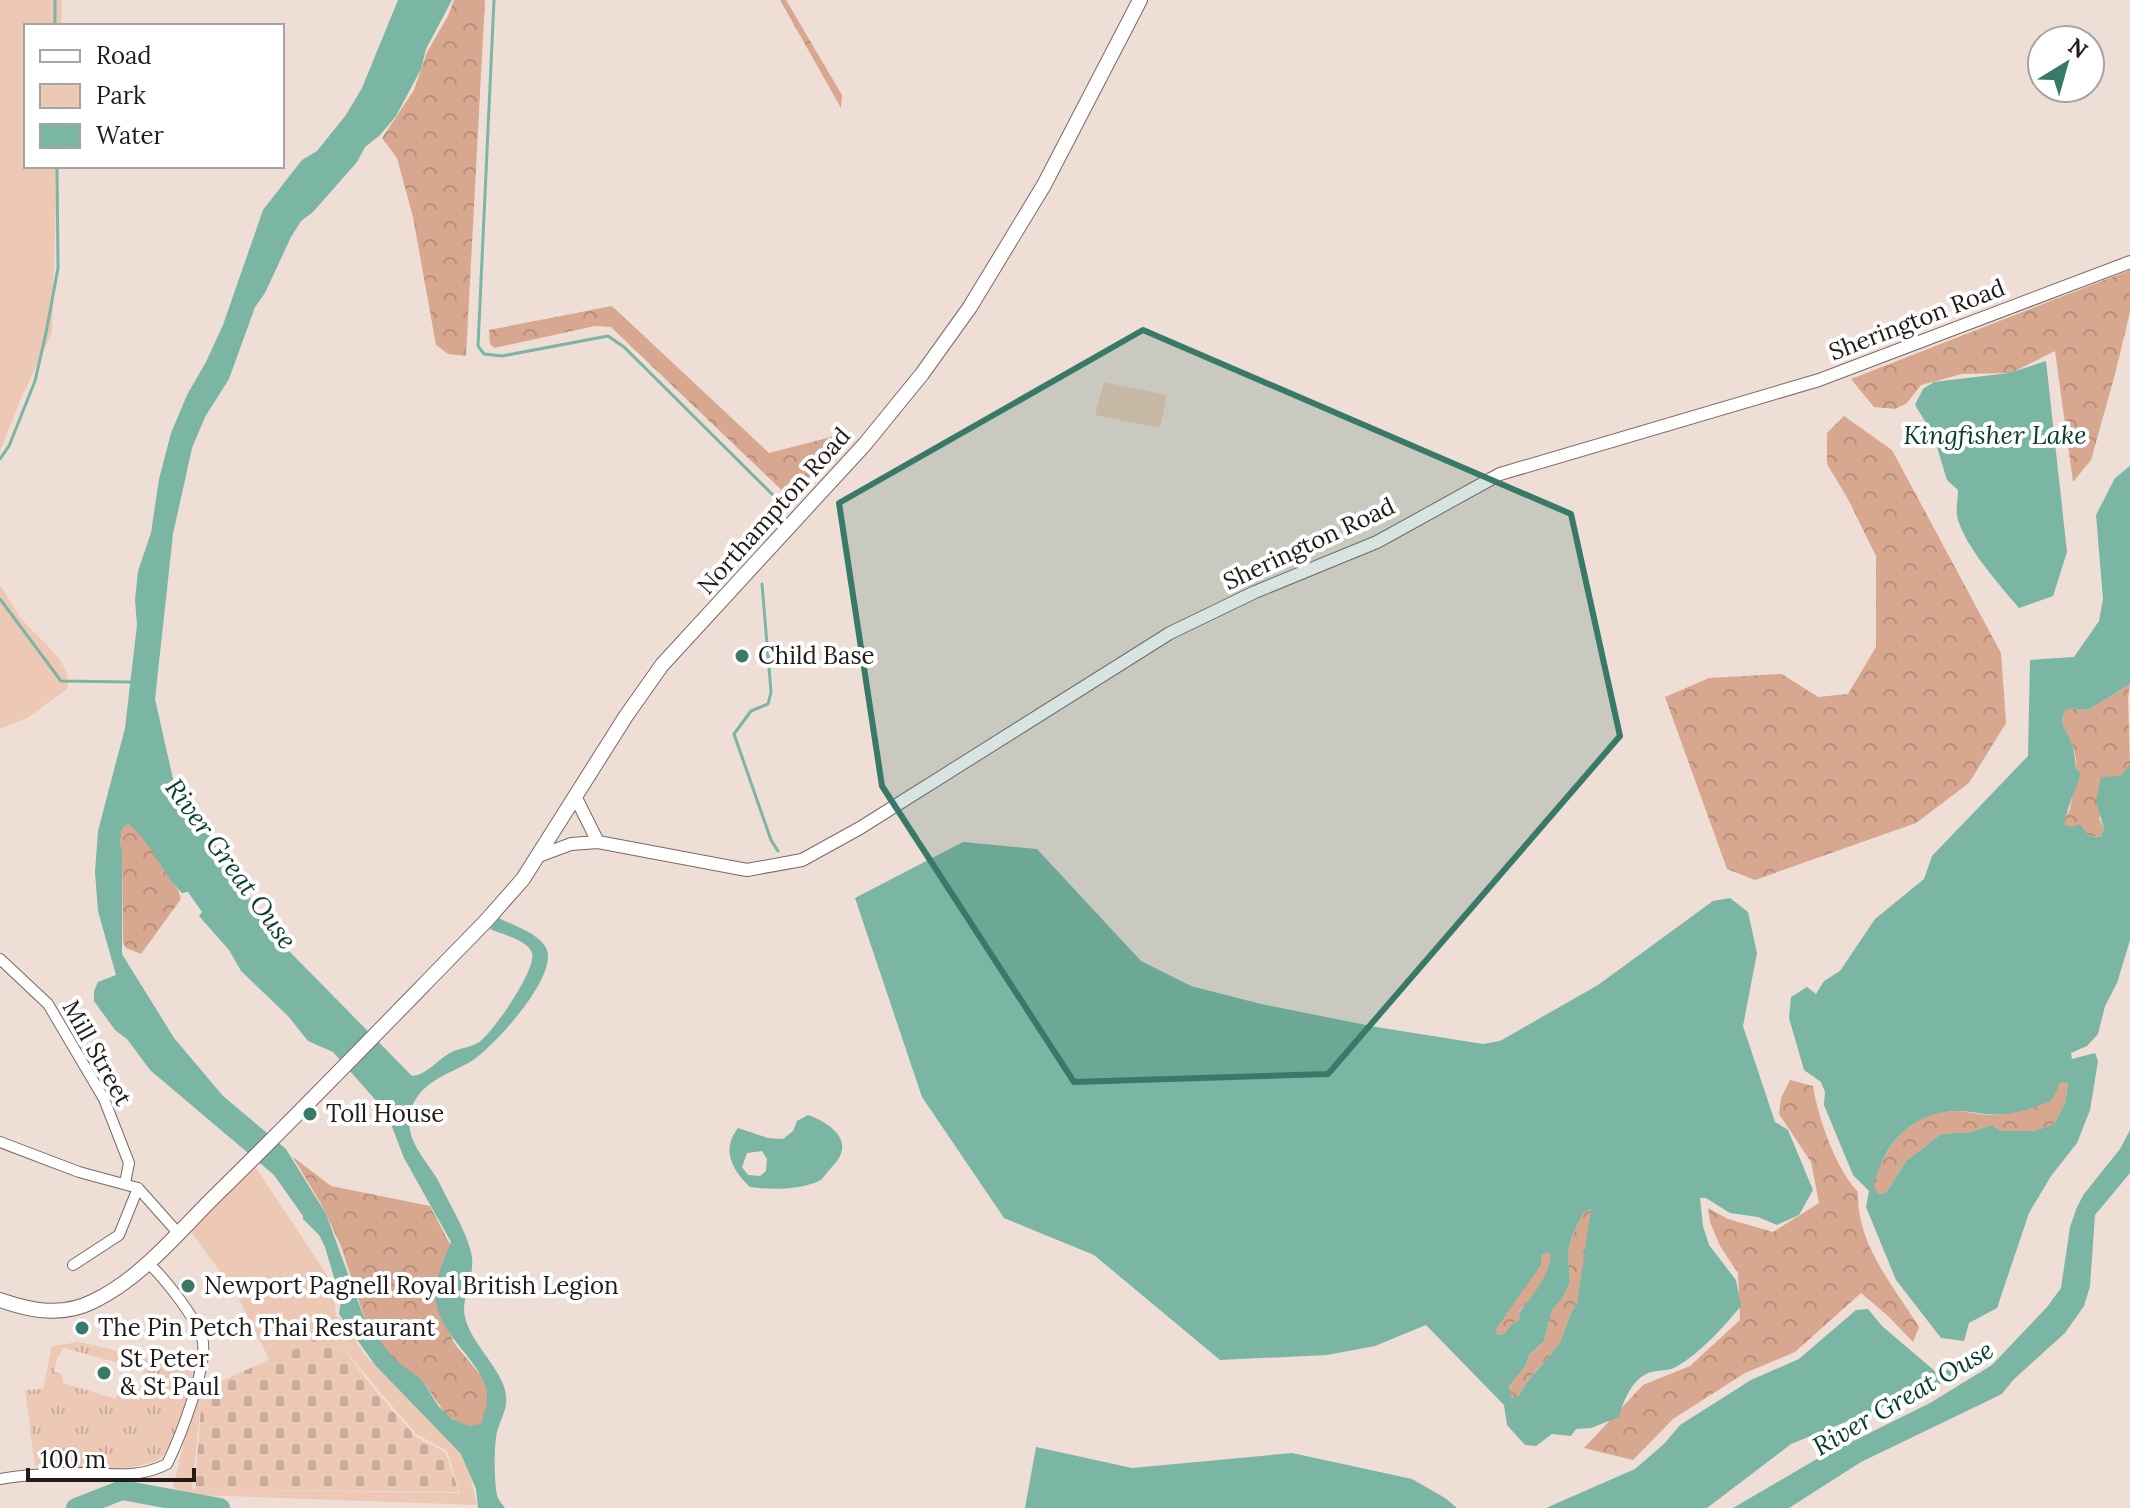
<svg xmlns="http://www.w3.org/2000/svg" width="2130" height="1508" font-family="Lora,serif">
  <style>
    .grass { fill: url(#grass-tufts); fill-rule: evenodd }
    .forest { fill: url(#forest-crowns) }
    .cemetery { fill: url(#cemetery-stones) }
    .park { fill: #ecc8b5 }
    .water { fill: #7bb5a3; fill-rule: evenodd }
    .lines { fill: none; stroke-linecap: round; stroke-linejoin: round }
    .stream { stroke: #7bb5a3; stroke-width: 3 }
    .river { stroke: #7bb5a3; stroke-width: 20 }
    .minor-casing { stroke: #786a63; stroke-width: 12 }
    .tertiary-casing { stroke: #786a63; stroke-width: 14 }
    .secondary-casing { stroke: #786a63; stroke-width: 16 }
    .minor { stroke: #fff; stroke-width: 10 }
    .tertiary { stroke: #fff; stroke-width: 12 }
    .secondary { stroke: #fff; stroke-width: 14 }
    .marked { fill: #397967; fill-opacity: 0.2; stroke: #397967; stroke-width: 6; stroke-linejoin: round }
    .poi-dot { fill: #397967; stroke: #fff; stroke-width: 3 }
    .labels { text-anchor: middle; stroke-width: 8; stroke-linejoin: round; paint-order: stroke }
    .street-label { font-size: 24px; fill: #211c19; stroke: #fff }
    .poi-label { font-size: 24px; fill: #211c19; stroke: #fff; text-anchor: start }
    .water-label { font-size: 26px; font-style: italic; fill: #093d31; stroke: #fff }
  </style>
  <defs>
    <pattern id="grass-tufts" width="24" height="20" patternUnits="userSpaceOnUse" patternTransform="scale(2)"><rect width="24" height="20" fill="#ecc8b5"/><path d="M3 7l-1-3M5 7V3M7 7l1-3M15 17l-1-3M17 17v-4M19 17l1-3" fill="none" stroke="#caab9b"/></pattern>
    <pattern id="forest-crowns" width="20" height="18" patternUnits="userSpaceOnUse" patternTransform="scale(2)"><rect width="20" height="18" fill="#d7a78f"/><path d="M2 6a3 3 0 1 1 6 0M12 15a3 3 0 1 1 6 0" fill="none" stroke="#b88f7b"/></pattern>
    <pattern id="cemetery-stones" width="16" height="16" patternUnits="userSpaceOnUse" patternTransform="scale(2)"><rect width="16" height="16" fill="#ecc8b5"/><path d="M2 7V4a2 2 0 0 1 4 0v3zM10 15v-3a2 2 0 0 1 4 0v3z" fill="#caab9b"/></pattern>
  </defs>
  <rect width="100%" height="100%" fill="#eeded6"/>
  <!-- grass -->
  <path class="grass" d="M79 1342 170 1363H198C192 1384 176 1441 163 1456 147 1474 60 1468 35 1466L25 1390 43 1389 52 1346ZM64 1348 144 1370 138 1396 119 1390 116 1399 63 1383 62 1375 54 1371 57 1359Z"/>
  <!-- forest -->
  <path class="forest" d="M454 0H485L466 356 448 354 436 345 413 217 397 158 382 138 414 90 427 52 448 16Z
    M780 0H786L842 95 841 108Z
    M2130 270V312L2114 378 2091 460 2073 482 2055 351 2011 373 1962 374 1921 385 1907 403 1895 409 1874 407 1851 379Z
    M612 306 769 453 835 436 845 440 790 498 611 327 595 326 494 348 490 344 489 330Z
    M1844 416 1892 450 2001 653 2006 723 1969 783 1916 823 1755 880 1727 869 1665 697 1709 678 1782 674 1818 697 1848 694 1876 647V556L1848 499 1827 464V433Z
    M2130 684 2128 698 2130 764 2099 818 2104 829 2101 837 2089 836 2065 825C2064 817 2068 815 2070 808 2074 791 2079 766 2074 750 2070 733 2056 725 2067 708L2088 710Z
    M128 824 141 833 178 890 181 899 141 954 126 948 123 942 122 851 120 843 122 829Z
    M1790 1080 1813 1086C1818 1118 1836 1169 1858 1192 1856 1244 1893 1285 1919 1327L1913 1342 1888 1316 1861 1293 1795 1352 1745 1373 1673 1419 1633 1460 1584 1448 1643 1385 1690 1366 1740 1320 1738 1273 1720 1246 1710 1222 1708 1208 1728 1219 1773 1232 1819 1203 1811 1162 1779 1114 1781 1098Z
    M2060 1082 2068 1084 2065 1103 2054 1124 2034 1131H2000L1992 1125 1971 1132 1941 1134 1906 1161 1886 1193 1878 1194 1873 1187C1883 1146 1911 1110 1958 1111 1971 1112 1988 1117 2001 1114 2014 1112 2047 1089 2060 1082Z
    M293 1157 331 1186 430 1206 454 1252 435 1286V1297L454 1343 483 1378 492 1405 478 1430 469 1429 446 1415 422 1380 388 1357 366 1323 341 1246 321 1204Z
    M1592 1209 1577 1303C1567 1316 1566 1332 1558 1345 1546 1363 1527 1376 1519 1397L1512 1398 1509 1386 1526 1365 1529 1355 1544 1341 1552 1310 1563 1297 1570 1282 1568 1252 1572 1236 1583 1213Z
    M1544 1252 1550 1254C1553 1272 1531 1299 1519 1312L1520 1317 1517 1322 1513 1323 1504 1334 1497 1335 1495 1329 1541 1265V1256Z"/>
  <!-- cemetery -->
  <path class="cemetery" d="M330 1332 374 1389 416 1437 445 1452 459 1492 195 1489 202 1390Z"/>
  <!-- park -->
  <path class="park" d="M0 0H62L61 26H26V166H57L52 333 23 394 0 451Z
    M1104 382 1167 395 1160 428 1095 415Z
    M0 585C7 596 13 607 21 618 36 639 74 660 67 689L27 718 0 729Z
    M253 1163 334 1286 336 1316 343 1321 365 1355 461 1454 469 1471 477 1505 197 1495 173 1488 194 1399 202 1392 192 1489 460 1493 447 1451 416 1434 330 1333 270 1361 238 1297 190 1230Z"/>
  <!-- water -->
  <path class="water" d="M398 0H452L426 49 421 69 396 116 380 135 365 147 357 162 313 212 301 221 291 237 265 293 255 307 229 379 205 417 192 448 173 534 155 699 173 779 222 855 220 859 239 885H242L270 929 289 951 412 1076C428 1075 439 1057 454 1051 461 1048 471 1047 478 1043 492 1034 537 969 532 953 528 940 501 934 490 929L499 918C514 926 535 932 545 946 563 972 493 1048 470 1062 449 1074 419 1082 411 1110 402 1141 429 1161 441 1186 451 1207 465 1229 471 1252 477 1275 460 1298 465 1317 471 1346 510 1375 506 1403 505 1415 497 1426 496 1438 494 1450 494 1488 498 1498 500 1502 503 1505 505 1508H478L476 1489 461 1454 375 1365 339 1314 341 1301 325 1247 319 1235 303 1219V1216L274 1175 150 1070 127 1039 115 1030 94 1001V991L98 982 116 975 98 911 95 872 98 831 125 728 137 625 135 600 138 571 151 533 159 479 171 433 187 395 206 362 223 325 263 210 302 160 317 151 346 115 362 88ZM128 824C152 842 161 872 182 893L188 892 202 912 199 916 229 950 241 971 288 1016 308 1041 333 1052 380 1105 391 1124 404 1158 451 1242C446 1255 439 1270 436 1283 428 1329 477 1354 486 1388 489 1400 485 1413 481 1424L469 1426 452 1419 439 1407 422 1380 395 1360 366 1323 326 1214 286 1149 223 1096 174 1038 122 954V851L120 843 122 829Z
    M2046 361 2067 552 2053 596 2019 608C1999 584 1964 546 1957 516 1956 508 1958 498 1958 490L1947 480 1933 434 1915 405 1923 389 1934 382 2009 373Z
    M2130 466V684L2088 710 2067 708C2056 724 2069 732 2073 747 2075 754 2075 762 2076 769L2081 773C2077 785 2064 816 2065 825L2072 827 2079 824 2089 836 2101 837 2104 829 2096 801 2101 777 2121 776 2130 764V940L2117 983 2105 1006 2098 1034 2087 1046 2071 1053 2072 1059 2095 1053 2098 1061 2090 1110 2077 1143 2051 1176 2029 1213 1997 1308 1969 1323 1964 1341 1941 1338 1896 1280 1866 1207 1869 1191 1853 1175 1824 1105 1825 1092 1821 1082 1804 1070 1789 1018 1791 997 1807 987 1816 994 1824 981 1840 971 1875 919 1924 879 1932 856 2028 756 2030 660 2074 657 2099 621 2103 599 2096 515 2115 478ZM2060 1082 2068 1084 2065 1103 2054 1124 2034 1131H2000L1992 1125 1971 1132 1941 1134 1906 1161 1886 1193 1878 1194 1874 1187C1882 1146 1909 1114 1953 1111 1969 1110 1986 1116 2003 1114 2019 1113 2035 1107 2051 1101Z
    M963 842 1037 849 1141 961 1191 986 1261 1004 1376 1027 1483 1044 1500 1041 1598 985 1713 901 1730 898 1748 912 1757 953 1743 1026 1775 1122 1788 1130 1813 1190 1799 1215 1777 1225 1758 1217 1730 1213 1706 1198H1700L1703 1226 1709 1245 1736 1280 1741 1306C1723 1328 1700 1353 1676 1367 1669 1371 1659 1370 1651 1372 1633 1377 1623 1401 1619 1417L1591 1428 1576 1429 1571 1436 1552 1434 1536 1446 1525 1445 1507 1425 1504 1405 1426 1325 1375 1346 1327 1355 1220 1360 1094 1255 1004 1218 922 1097 855 898ZM1591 1209 1577 1303C1567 1316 1566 1332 1558 1345 1546 1363 1528 1376 1519 1396L1512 1398 1509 1386 1526 1365 1529 1355 1544 1341 1552 1310 1563 1297 1570 1282 1568 1252 1572 1236 1583 1213ZM1544 1252 1550 1254C1553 1271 1530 1299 1519 1313L1520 1317 1517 1322 1513 1323 1504 1334 1497 1335 1496 1329 1541 1265V1256Z
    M808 1115C833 1124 857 1143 831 1168 827 1172 823 1179 819 1181 799 1190 771 1190 750 1187 732 1170 721 1150 738 1128L768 1138 783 1139 793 1131 797 1121ZM762 1151 767 1159 766 1171 760 1176 748 1175 742 1167 747 1153Z
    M2130 1130V1173L2095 1215 2090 1286 2084 1306 2065 1333 2013 1380 2002 1394 1861 1462 1789 1508H1733L1815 1460 1930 1403 1992 1365 2047 1307 2061 1288 2070 1227 2077 1207 2084 1194 2120 1149Z
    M1868 1309 1882 1326 1936 1372 1949 1370 1957 1377 1791 1444 1707 1508H1546L1635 1469 1664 1444 1680 1425 1751 1380 1799 1359 1856 1310Z
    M1036 1447 1132 1468 1292 1453 1412 1479 1445 1498 1457 1508H1025Z"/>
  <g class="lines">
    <!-- stream -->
    <path class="stream" d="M55 0V26
      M494 0 478 346 484 354 502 356 608 336 624 347 785 507
      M0 459 9 446 35 381 46 333 58 268 57 166
      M762 584 771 692 768 704 751 711 734 734 771 840 778 851
      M0 599 61 681 131 682"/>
    <!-- river -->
    <path class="river" d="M76 1508 122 1490 220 1508"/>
    <defs>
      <path id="minor" d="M0 959 48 1004 104 1099 129 1163 125 1183
        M0 1142 79 1172 138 1188 178 1233
        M73 1265 119 1235 138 1188
        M0 1479C29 1474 58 1473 88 1473 118 1474 139 1478 167 1464 179 1440 210 1362 202 1338 196 1318 163 1276 147 1262"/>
      <path id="tertiary" d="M575 796 598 842
        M536 857 571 844 598 842 747 870 802 860 860 828 1170 633 1255 592 1377 542 1500 474 1819 380 2130 262"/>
      <path id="secondary" d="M0 1300C32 1311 62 1317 94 1301 142 1278 179 1231 217 1194 308 1105 397 1012 486 921L523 879 626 716 662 665 865 444 922 374 970 307 1044 185 1140 0"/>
    </defs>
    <!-- minor casing -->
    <use href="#minor" class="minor-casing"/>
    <!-- tertiary casing -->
    <use href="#tertiary" class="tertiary-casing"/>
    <!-- secondary casing -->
    <use href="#secondary" class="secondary-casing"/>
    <!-- minor -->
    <use href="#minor" class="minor"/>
    <!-- tertiary -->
    <use href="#tertiary" class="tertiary"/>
    <!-- secondary -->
    <use href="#secondary" class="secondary"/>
  </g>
  <!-- marked area -->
  <path class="marked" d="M1143 330 1571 514 1620 736 1328 1074 1074 1082 882 786 839 503Z"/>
  <!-- markers -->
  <g class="poi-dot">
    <circle cx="742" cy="656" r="8"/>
    <circle cx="310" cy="1114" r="8"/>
    <circle cx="188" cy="1286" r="8"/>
    <circle cx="82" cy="1328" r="8"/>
    <circle cx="104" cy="1373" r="8"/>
  </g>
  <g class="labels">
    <!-- street labels -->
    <g class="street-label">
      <text transform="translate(1917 320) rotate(-21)" y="8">Sherington Road</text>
      <text transform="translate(774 511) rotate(-48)" y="8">Northampton Road</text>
      <text transform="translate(1309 544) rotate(-25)" y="8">Sherington Road</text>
      <text transform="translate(97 1053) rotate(61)" y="8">Mill Street</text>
    </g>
    <!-- poi labels -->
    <g class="poi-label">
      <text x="758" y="664">Child Base</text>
      <text x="326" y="1122">Toll House</text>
      <text x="204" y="1294">Newport Pagnell Royal British Legion</text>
      <text x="98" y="1336">The Pin Petch Thai Restaurant</text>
      <text x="120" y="1367">St Peter<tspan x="120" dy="28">&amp; St Paul</tspan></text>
    </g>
    <!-- water labels -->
    <g class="water-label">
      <text x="1995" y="444">Kingfisher Lake</text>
      <text transform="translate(231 864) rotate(54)" y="9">River Great Ouse</text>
      <text transform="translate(1903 1398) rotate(-30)" y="9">River Great Ouse</text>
    </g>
  </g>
  <!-- legend -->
  <rect x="24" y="24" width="260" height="144" fill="#ffffff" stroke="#a6a4a3" stroke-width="2"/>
  <rect x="40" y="50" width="40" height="12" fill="#ffffff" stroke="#a6a4a3" stroke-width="2"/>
  <text x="96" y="64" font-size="24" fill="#211c19">Road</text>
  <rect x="40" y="84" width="40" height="24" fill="#ecc8b5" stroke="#a6a4a3" stroke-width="2"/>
  <text x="96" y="104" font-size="24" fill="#211c19">Park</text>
  <rect x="40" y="124" width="40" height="24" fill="#7bb5a3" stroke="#a6a4a3" stroke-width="2"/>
  <text x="96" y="144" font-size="24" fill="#211c19">Water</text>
  <!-- north arrow -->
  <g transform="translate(2066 64) rotate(37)"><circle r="38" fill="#ffffff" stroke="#a6a4a3" stroke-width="2"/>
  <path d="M0-6L14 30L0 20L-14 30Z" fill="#397967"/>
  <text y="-12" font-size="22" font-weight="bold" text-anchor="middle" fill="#211c19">N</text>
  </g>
  <!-- scale -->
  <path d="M28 1468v12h166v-12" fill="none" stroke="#211c19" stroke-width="4"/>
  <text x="40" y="1468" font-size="24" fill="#211c19" stroke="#ffffff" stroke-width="6" paint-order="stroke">100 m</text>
</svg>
